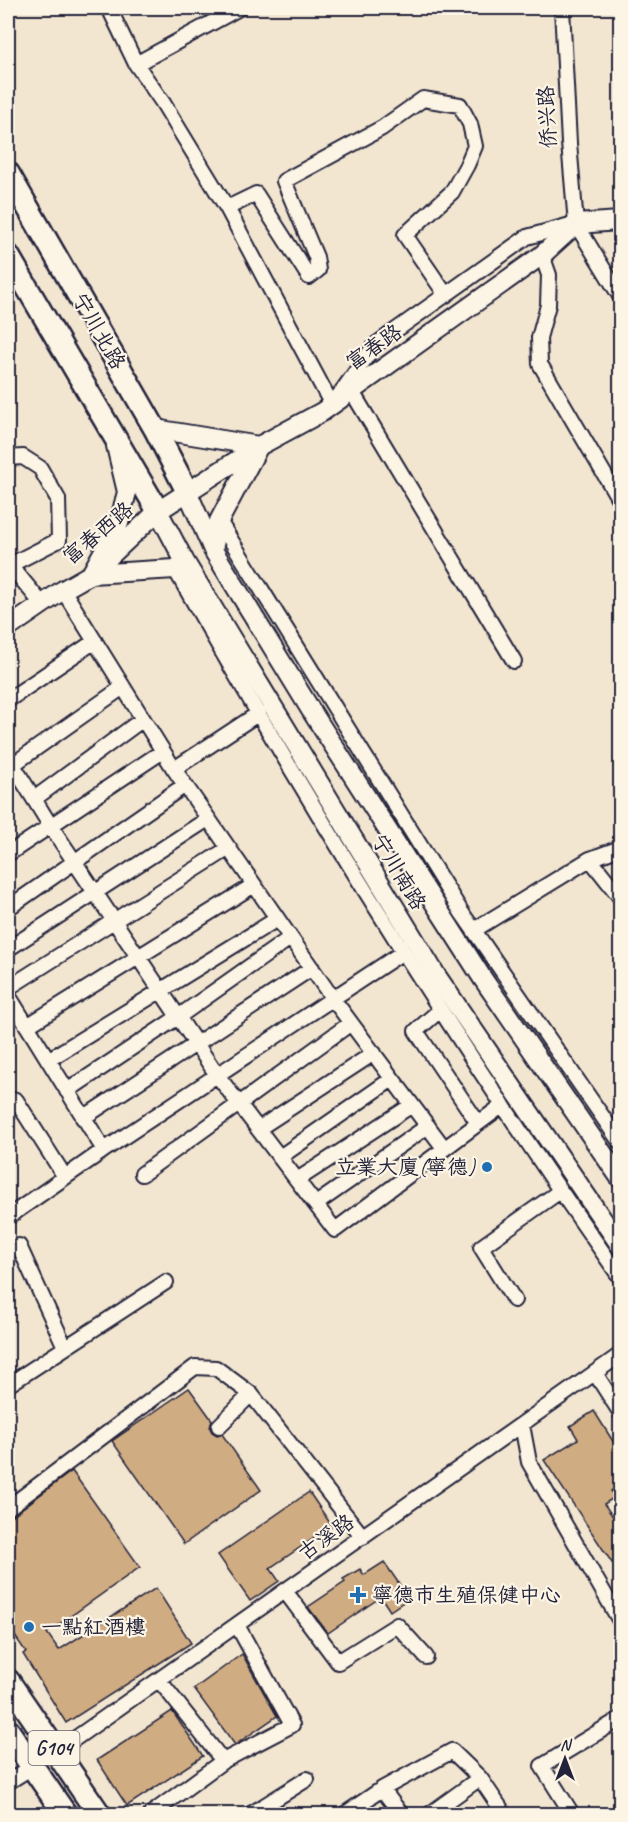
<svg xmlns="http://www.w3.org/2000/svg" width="628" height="1822" font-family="Caveat,'LXGW WenKai TC',sans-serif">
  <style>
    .building { fill: #d0ac82; stroke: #22223b; stroke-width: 1.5 }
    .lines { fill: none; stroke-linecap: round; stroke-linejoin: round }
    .minor-casing { stroke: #22223b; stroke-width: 18 }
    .secondary-casing { stroke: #22223b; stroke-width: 22 }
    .primary-casing { stroke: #22223b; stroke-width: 26 }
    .trunk-casing { stroke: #22223b; stroke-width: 27 }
    .minor { stroke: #fcf5e5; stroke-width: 14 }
    .secondary { stroke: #fcf5e5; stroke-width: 18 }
    .primary { stroke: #fcf5e5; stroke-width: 21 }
    .trunk { stroke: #fcf5e5; stroke-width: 22 }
    .poi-dot { fill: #1f6fb2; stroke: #fcf5e5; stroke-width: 2 }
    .labels { text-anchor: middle; stroke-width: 4.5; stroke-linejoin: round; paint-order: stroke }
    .shield { fill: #fcf5e5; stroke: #63616e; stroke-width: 1.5 }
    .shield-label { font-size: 20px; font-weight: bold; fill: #22223b }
    .street-label { font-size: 21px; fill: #22223b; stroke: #fcf5e5 }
    .poi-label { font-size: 21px; fill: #22223b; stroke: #fcf5e5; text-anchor: start }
  </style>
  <rect width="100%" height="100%" fill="#f3e6d1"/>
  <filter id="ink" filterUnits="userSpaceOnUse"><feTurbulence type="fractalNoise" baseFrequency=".0167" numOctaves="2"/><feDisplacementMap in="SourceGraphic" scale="12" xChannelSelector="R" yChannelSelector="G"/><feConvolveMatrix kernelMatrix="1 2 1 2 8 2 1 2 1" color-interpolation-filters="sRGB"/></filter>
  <g filter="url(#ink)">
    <!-- building -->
    <path class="building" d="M189 1388 212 1420 210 1428 212 1432 217 1435 222 1434 261 1490 184 1544 112 1441Z
      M594 1411 621 1454V1484L611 1491 615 1497 604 1504 621 1528V1557L612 1563 544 1460 578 1439 570 1426Z
      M72 1471 140 1567 47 1633 59 1650 156 1588 191 1643 66 1723 23 1654 26 1652 8 1626V1517L13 1515Z
      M309 1492 332 1526 270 1568 279 1581 250 1601 218 1555Z
      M384 1562 409 1598 390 1611 381 1597 328 1633 308 1607 345 1582 343 1579 360 1569 364 1575Z
      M242 1654 277 1716 235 1745 194 1689Z
      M172 1711 203 1756 127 1806 97 1760Z"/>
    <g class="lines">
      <defs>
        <path id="minor" d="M109 8 136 64 163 103 227 208 332 405 375 345 527 237 574 224
          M562 8 569 143 576 224 620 296
          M136 64 239 8
          M227 208 256 194 309 277 318 270 316 257 284 181 382 128 423 99 460 105 470 124 475 146 467 165 452 192 405 235 446 295
          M542 255 549 275 548 305 539 338 540 364 620 501
          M351 390 514 661
          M8 458 23 457 40 468 58 499 59 540 8 566
          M219 521 462 913 620 1142
          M10 565 42 604
          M175 569C312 812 460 1049 620 1277
          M63 590 174 769 333 999 444 1148
          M8 700 95 641
          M13 765 50 825 217 1075 335 1230 503 1105
          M8 768 123 687
          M174 769 259 713
          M34 799 143 719
          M620 848 590 859 620 897
          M8 854 163 751
          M8 908 185 785
          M474 930 590 859
          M8 949 208 819
          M8 988 229 848
          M8 995 104 1150
          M440 1010 416 1031 478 1123
          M27 1026 254 885
          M48 1060 277 919
          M67 1091 178 1017 290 938
          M8 1105 16 1100 65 1177
          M83 1118 312 968
          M258 1129 374 1053
          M280 1157 392 1079
          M142 1174 351 1023
          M297 1180 412 1105
          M316 1204 428 1126
          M8 1217 104 1150 403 952
          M19 1246 65 1347
          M514 1300 481 1247 560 1191
          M595 1373 620 1412
          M8 1385 166 1282
          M522 1425 529 1462 620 1621
          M219 1426 251 1394
          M8 1508 195 1367 216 1368 251 1394 363 1537
          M285 1591 338 1662 397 1625 426 1657
          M56 1752 620 1355
          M223 1761 292 1725 237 1625
          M480 1778 501 1809 493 1814
          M8 1782 32 1767
          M382 1789 401 1814
          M151 1814 223 1761 159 1680
          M251 1814 307 1779
          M345 1814 382 1789 452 1751 480 1778 430 1814
          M572 1814 542 1766 620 1719"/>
        <path id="secondary" d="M155 429 259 446 219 521 213 550
          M116 446 127 492 119 523 91 574 175 569 185 562
          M187 491 213 550 312 712 483 979 620 1178
          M158 511 185 562 436 975 620 1245
          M8 628 63 590 91 574 158 511 259 446 322 412 542 255 576 224 620 221"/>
        <path id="primary" d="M8 173 155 429 187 491
          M8 255 158 511"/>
        <path id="trunk" d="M8 1681 99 1814
          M8 1731 65 1814"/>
      </defs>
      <!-- minor casing -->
      <use href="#minor" class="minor-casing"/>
      <!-- secondary casing -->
      <use href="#secondary" class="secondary-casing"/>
      <!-- primary casing -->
      <use href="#primary" class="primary-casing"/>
      <!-- trunk casing -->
      <use href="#trunk" class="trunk-casing"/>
      <!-- minor -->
      <use href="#minor" class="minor"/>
      <!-- secondary -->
      <use href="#secondary" class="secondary"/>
      <!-- primary -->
      <use href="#primary" class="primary"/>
      <!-- trunk -->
      <use href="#trunk" class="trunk"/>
    </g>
  </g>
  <!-- markers -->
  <g class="poi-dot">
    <circle cx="487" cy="1167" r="6"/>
    <path d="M355 1586h6v6h6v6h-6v6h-6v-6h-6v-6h6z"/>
    <circle cx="29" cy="1627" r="6"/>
  </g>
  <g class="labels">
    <!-- shield labels -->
    <rect class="shield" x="28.5" y="1731" width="51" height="34" rx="4.5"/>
    <g class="shield-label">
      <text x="54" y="1755">G104</text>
    </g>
    <!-- street labels -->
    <g class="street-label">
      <text transform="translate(547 117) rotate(-93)" y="7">侨兴路</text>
      <text transform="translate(99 331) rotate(60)" y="7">宁川北路</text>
      <text transform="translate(374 347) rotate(-35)" y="7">富春路</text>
      <text transform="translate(98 533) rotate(-40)" y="7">富春西路</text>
      <text transform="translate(399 872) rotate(59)" y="7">宁川南路</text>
      <text transform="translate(326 1537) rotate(-35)" y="7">古溪路</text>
    </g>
    <!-- poi labels -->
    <g class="poi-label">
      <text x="475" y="1174" text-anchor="end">立業大廈(寧德)</text>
      <text x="372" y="1602">寧德市生殖保健中心</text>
      <text x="41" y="1634">一點紅酒樓</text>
    </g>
  </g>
  <!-- margin -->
  <rect width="628" height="1822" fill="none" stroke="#fcf5e5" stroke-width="30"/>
  <rect x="15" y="15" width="598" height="1792" fill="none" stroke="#22223b" stroke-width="2" filter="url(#ink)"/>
  <!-- north arrow -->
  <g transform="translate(565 1759)" stroke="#fcf5e5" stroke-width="4.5" paint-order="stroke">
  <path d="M0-4.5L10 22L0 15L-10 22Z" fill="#22223b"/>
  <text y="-9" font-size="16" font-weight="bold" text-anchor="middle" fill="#22223b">N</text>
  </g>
</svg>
